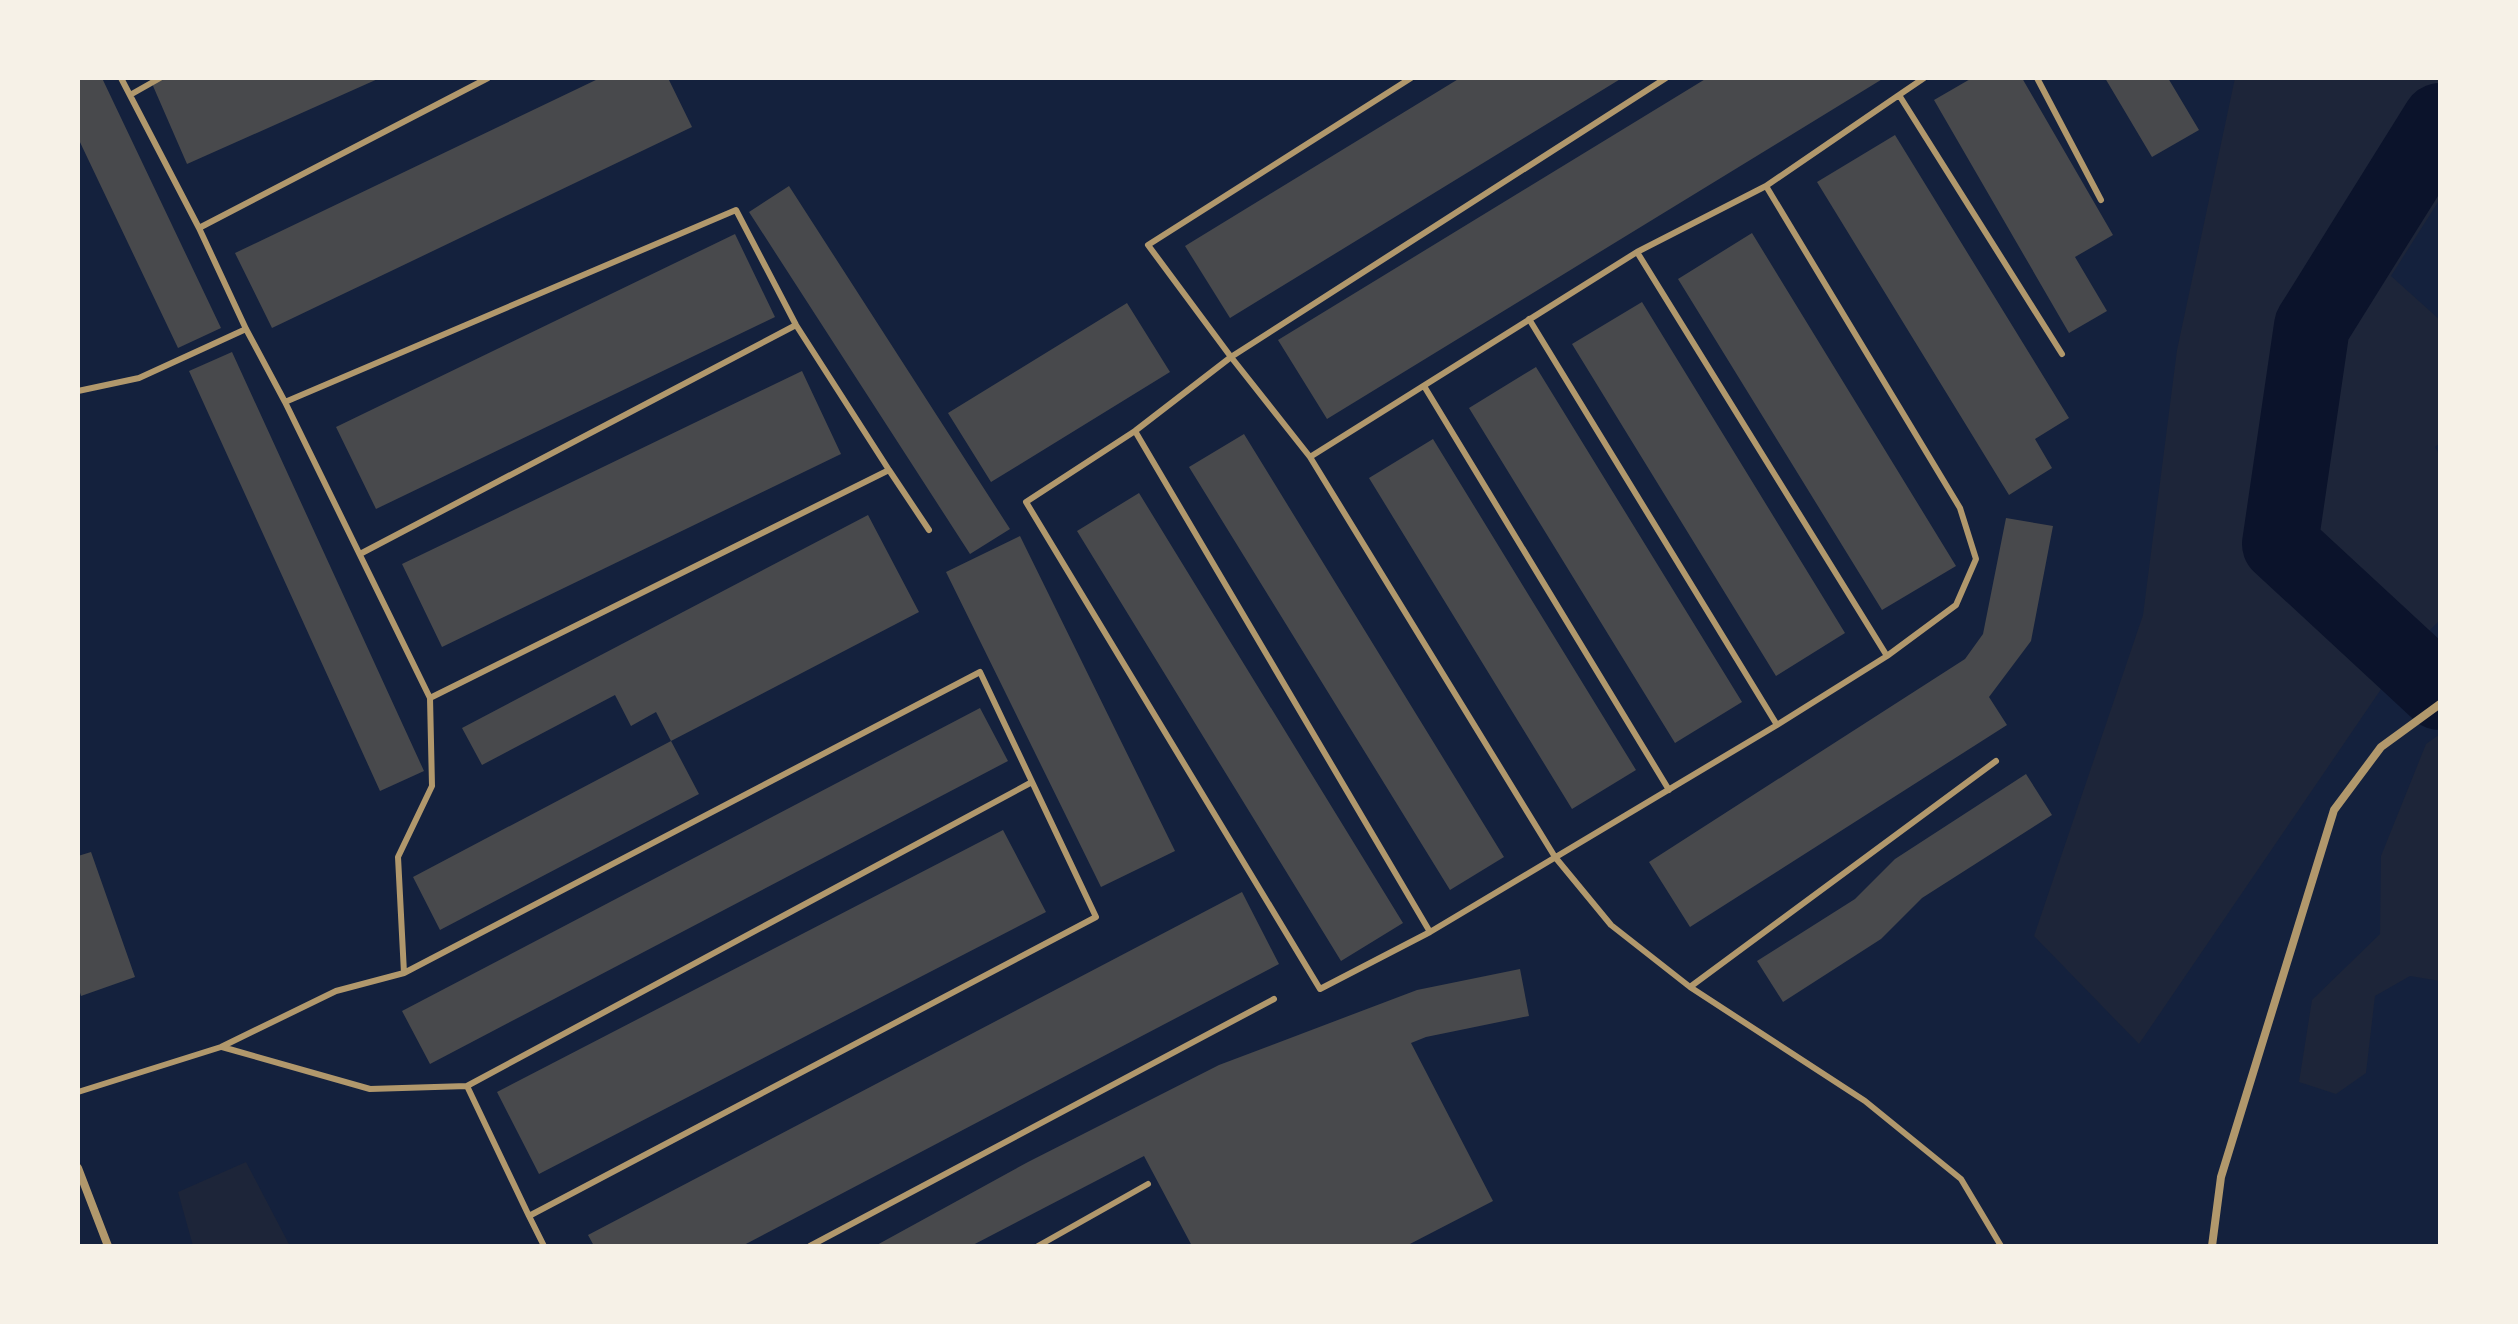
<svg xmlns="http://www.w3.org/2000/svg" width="2518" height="1324" font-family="Helvetica,sans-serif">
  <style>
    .green { fill: #1d2539 }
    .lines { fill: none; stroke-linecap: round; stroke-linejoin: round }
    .river { stroke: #0b132b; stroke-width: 76 }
    .building { fill: #48494c }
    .service { stroke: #b1986c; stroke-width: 6 }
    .minor { stroke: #b1986c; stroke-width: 8 }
  </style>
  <rect width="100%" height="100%" fill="#14213d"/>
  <!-- green -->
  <path class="green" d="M2235 78H2440V199L2391 276 2440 320V443L2435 447 2440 456V620L2403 657 2139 1044 2034 936 2143 615 2177 350Z
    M2440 734V981L2410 976 2375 996 2366 1073 2336 1094 2299 1082 2312 1000 2380 934 2381 856 2426 744Z
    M246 1162 290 1246H193L178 1192Z"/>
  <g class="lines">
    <!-- river -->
    <path class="river" d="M2440 121 2312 326 2280 544 2440 692"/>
  </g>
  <!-- building -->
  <path class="building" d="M78 78H102L221 328 178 348 78 138Z
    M152 78H380L187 164 150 79Z
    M600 78H668L692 127 272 328 235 253Z
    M1460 78H1622L1230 318 1185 246Z
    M1707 78H1884L1327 419 1278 340Z
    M1972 78H2022L2113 235 2075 257 2107 311 2069 333 1934 100Z
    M2105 78H2168L2199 130 2152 157Z
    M1895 135 2069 418 2035 439 2052 468 2009 495 1817 182Z
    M789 186 1010 529 970 554 749 212Z
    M1752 233 1956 566 1882 610 1678 279Z
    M735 234 775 317 376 509 336 427Z
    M1642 302 1845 633 1776 676 1572 344Z
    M1127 303 1170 372 991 482 948 413Z
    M232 352 424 771 380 791 189 371Z
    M1536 367 1742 702 1675 743 1469 408Z
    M802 371 841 454 442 647 402 564Z
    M1244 434 1504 857 1450 890 1189 467Z
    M1433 439 1636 770 1572 809 1369 478Z
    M1139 493 1403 923 1341 961 1077 531Z
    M868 515 919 612 671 741 656 712 631 726 615 695 482 765 462 728Z
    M2006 518 2053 526 2031 641 1989 697 2007 725 1690 927 1649 862 1965 659 1983 634Z
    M1020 536 1175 851 1101 887 946 572Z
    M980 708 1008 761 430 1064 402 1011Z
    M671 741 699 794 440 930 413 877Z
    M2026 774 2052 815 1922 898 1881 939 1783 1002 1757 961 1855 899 1895 859Z
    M1003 830 1046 912 539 1174 497 1092Z
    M91 852 135 977 81 996 78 986V856Z
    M1242 892 1279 964 742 1246H594L588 1235Z
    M1520 969 1529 1016 1426 1037 1411 1043 1493 1201 1406 1246H1192L1144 1156 971 1246H875L1028 1162 1219 1065 1417 990Z"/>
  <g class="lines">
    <!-- service -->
    <path class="service" d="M1411 78 1148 245 1231 357 1666 78
      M2037 78 2101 200
      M130 95 160 78
      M1899 95 1924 78
      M1766 186 1899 95 2062 354
      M199 228 488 78
      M1637 252 1887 656
      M1529 319 1777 725
      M1424 386 1669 790
      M78 391 139 378 246 329
      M285 402 736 210 796 325 889 470
      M1135 431 1430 932
      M1310 457 1231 357 1135 431 1026 502 1320 989 1430 932 1777 725 1887 656 1956 605 1976 559 1960 508 1766 186 1637 252 1310 457 1555 857 1611 925 1690 987 1865 1101 1961 1179 2001 1246
      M360 554 796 325
      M430 698 889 470 929 530
      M404 973 980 672 1096 917 529 1216 544 1246
      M1690 987 1996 761
      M222 1047 370 1089 467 1086 1032 782
      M467 1086 529 1216
      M78 1092 221 1047 336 991 404 973 398 857 432 786 430 698 285 402 246 329 199 228 121 78
      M810 1246 1274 999
      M1038 1246 1148 1184"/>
    <!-- minor -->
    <path class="minor" d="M78 1168 108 1246
      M2212 1246 2221 1177 2334 810 2381 747 2440 704"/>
  </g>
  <!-- border -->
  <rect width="2518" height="1324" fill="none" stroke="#f6f1e7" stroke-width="160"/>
</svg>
